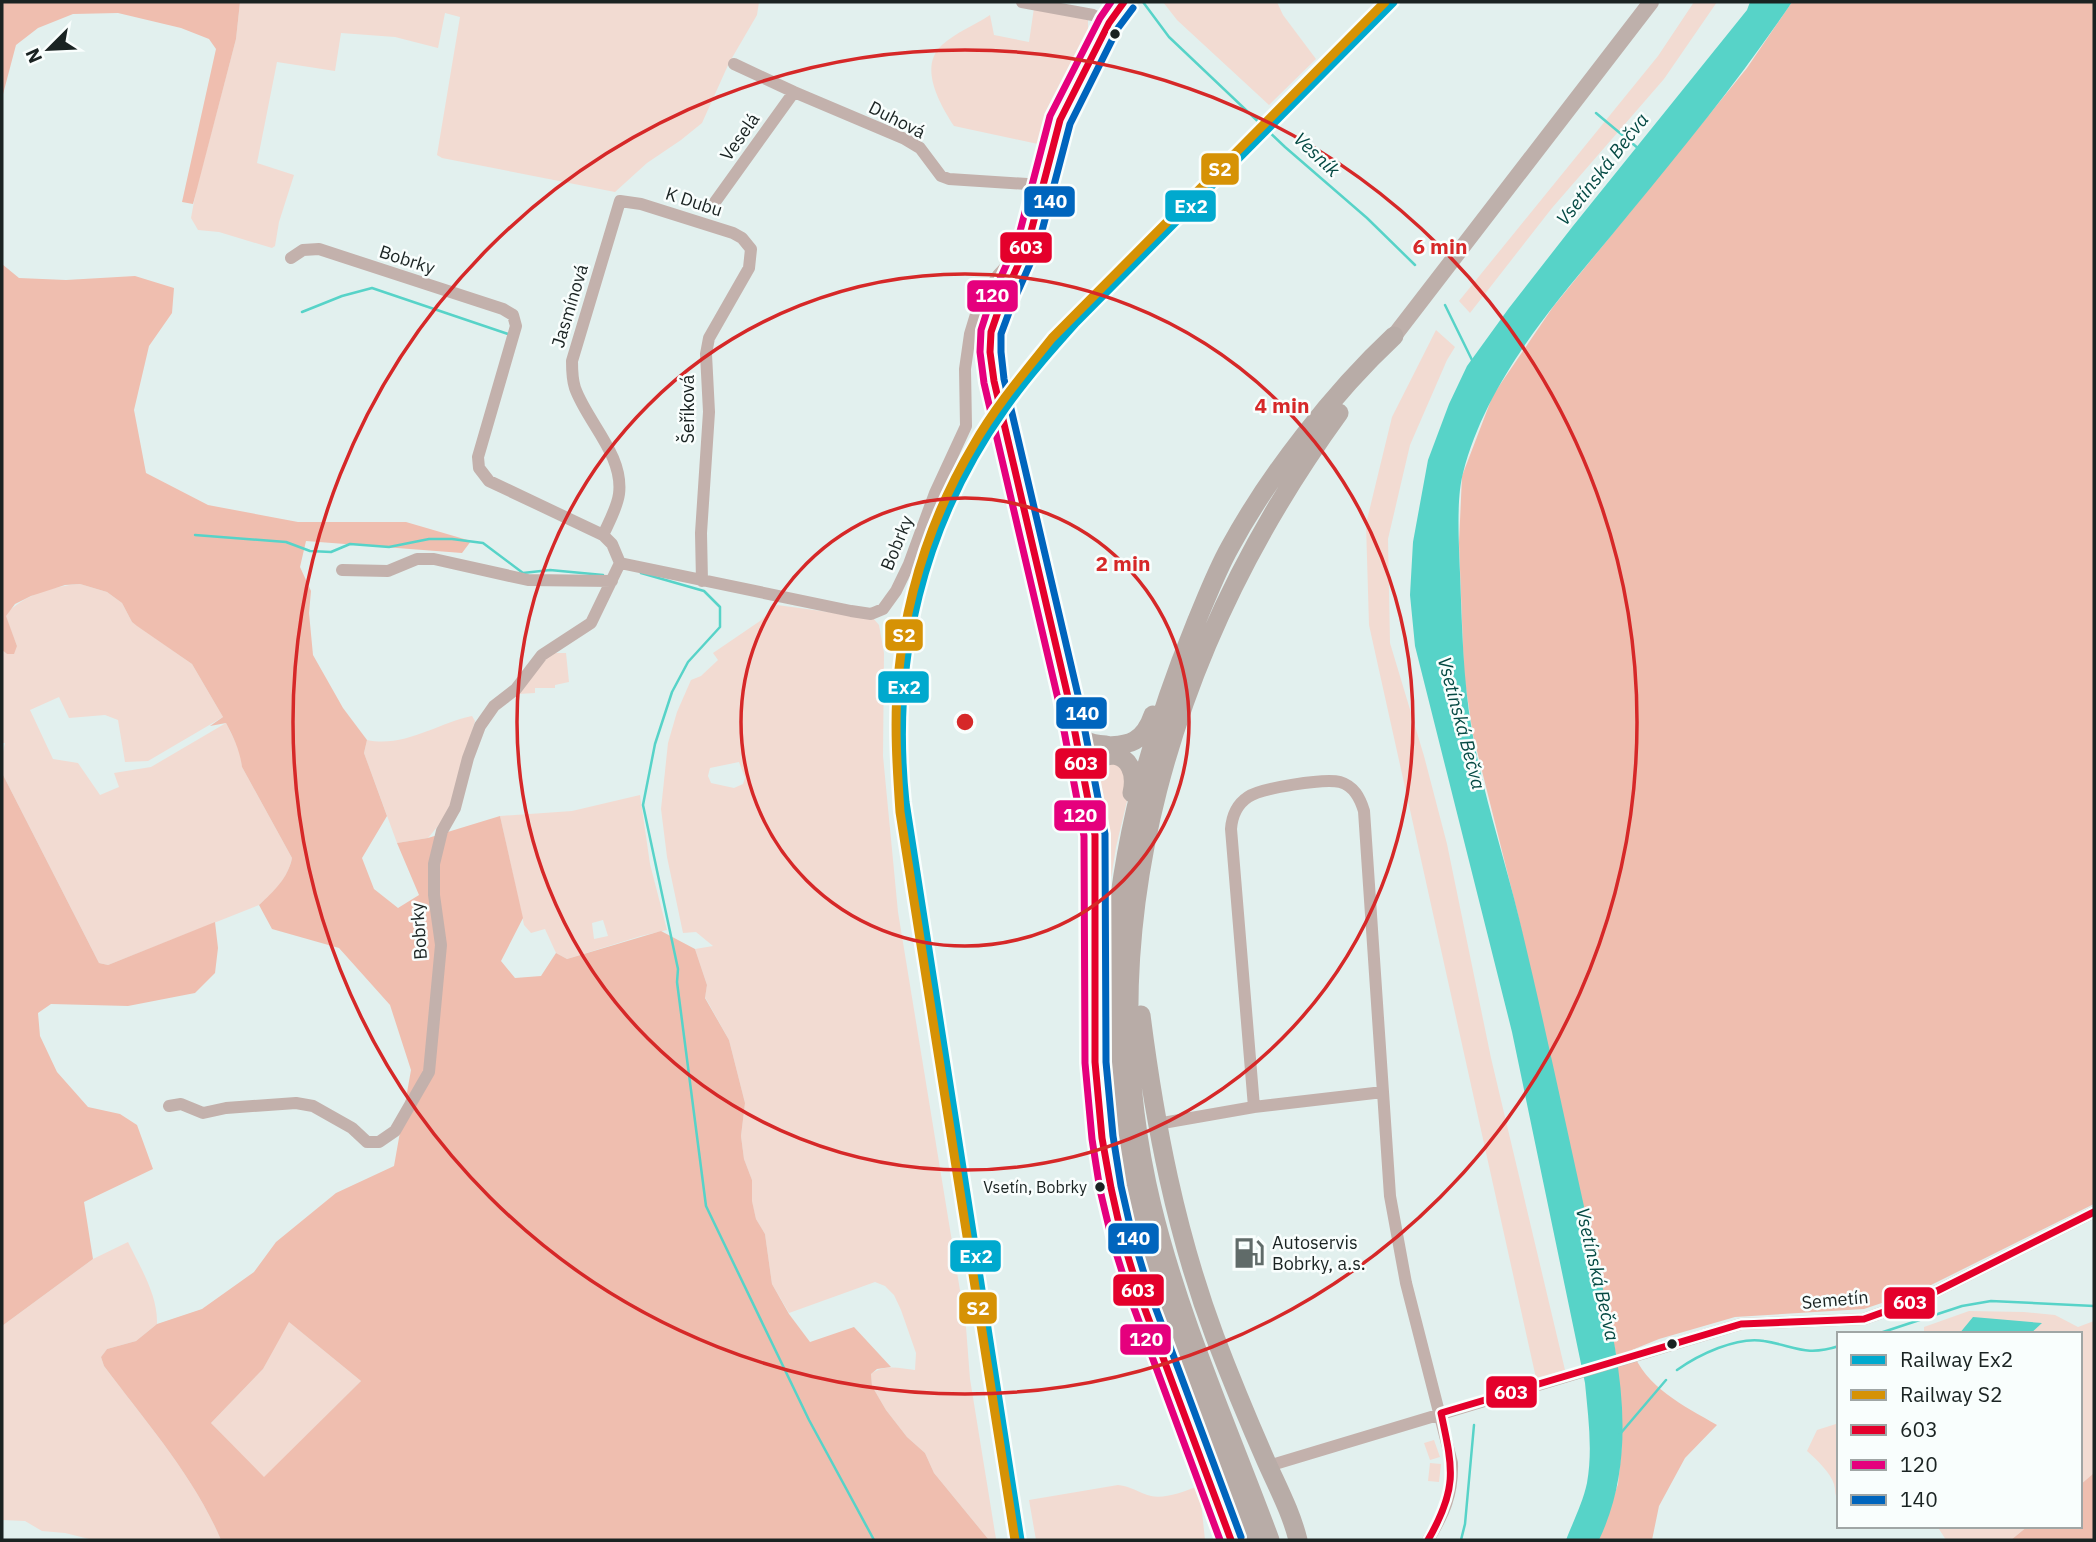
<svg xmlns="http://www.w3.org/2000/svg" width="2096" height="1542" font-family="'IBM Plex Sans',sans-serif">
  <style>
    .green { fill: #f2dbd2; fill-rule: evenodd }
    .forest { fill: #efbeaf; fill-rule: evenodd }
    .water { fill: #57d3c8 }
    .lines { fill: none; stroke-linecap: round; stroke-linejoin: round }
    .stream { stroke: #57d3c8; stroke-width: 2.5 }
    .minor { stroke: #c3b1ac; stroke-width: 12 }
    .major { stroke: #beb0ab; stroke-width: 16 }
    .highway { stroke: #b8aca7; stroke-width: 19 }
    .bus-1-casing { stroke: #f9fefd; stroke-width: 12 }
    .bus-2-casing { stroke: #f9fefd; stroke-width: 12 }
    .bus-3-casing { stroke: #f9fefd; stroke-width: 12 }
    .bus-1 { stroke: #e4002b; stroke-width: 7 }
    .bus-2 { stroke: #e5007d; stroke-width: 7 }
    .bus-3 { stroke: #0065bd; stroke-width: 7 }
    .rail-1-casing { stroke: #f9fefd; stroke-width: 14 }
    .rail-2-casing { stroke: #f9fefd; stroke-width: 14 }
    .rail-1 { stroke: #00a9ce; stroke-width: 9 }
    .rail-2 { stroke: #d69205; stroke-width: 9 }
    .ring { fill: none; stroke: #d62828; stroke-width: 3.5 }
    .bus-dot { fill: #1a2322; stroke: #f9fefd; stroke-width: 2.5 }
    .labels { text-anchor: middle; stroke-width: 5; stroke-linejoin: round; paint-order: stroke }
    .bus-label { font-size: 16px; fill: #1a2322; stroke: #f9fefd; text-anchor: end }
    .street-label { font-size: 18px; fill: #1a2322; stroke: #f9fefd }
    .poi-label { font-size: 18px; fill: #1a2322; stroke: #f9fefd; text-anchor: start }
    .water-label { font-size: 19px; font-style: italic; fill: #054a44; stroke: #f9fefd }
    .centre { fill: #d62828; stroke: #f9fefd; stroke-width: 3.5 }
    .ring-label { font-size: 21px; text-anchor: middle; font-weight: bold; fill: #d62828; stroke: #f9fefd; stroke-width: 5; stroke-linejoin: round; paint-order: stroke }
    .line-badge { stroke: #f9fefd; stroke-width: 2.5 }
    .badge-label { font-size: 19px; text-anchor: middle; font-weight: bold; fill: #fff }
  </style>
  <rect width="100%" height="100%" fill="#e2f0ee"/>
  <!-- green -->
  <path class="green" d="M240 2H759L757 15 729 63 702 123 681 140 647 163 615 192 442 158 437 155 460 17 445 13 438 48 395 37 341 33 335 71 277 62 257 163 294 175 279 222 275 246 272 248 219 232 198 230 191 218 196 191 236 39Z
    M1163 2H1277L1283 15 1316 59 1269 105 1177 20Z
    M1694 2H1717L1664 79 1552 208 1470 313 1459 301 1658 56Z
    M1034 8 1088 20V33L1056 97 1038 144 954 126C940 104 918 67 942 45 955 33 975 25 990 15L994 35 1029 42Z
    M1436 330 1455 347 1447 360 1410 445 1388 539 1390 643 1424 756 1447 844 1491 1058 1565 1370 1536 1378 1369 625 1366 524 1392 417Z
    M80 584 107 592 122 603 132 622 192 664 223 717 148 761 125 762 118 720 105 715 69 718 59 697 30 710 53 759 78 763 100 795 119 787 114 773 151 767 226 723 241 753 242 767 292 858C288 878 274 892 259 905L108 965 99 963 2 773V756L5 743H2V650L7 654 17 646 5 615C24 595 52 586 80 584Z
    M777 605 873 618 879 625 884 653 883 756 898 912 966 1327 970 1379 996 1539 989 1540 934 1473 925 1453 907 1437 886 1410 872 1386 871 1374C884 1364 900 1368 915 1370L916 1353 901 1310 894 1295 885 1286 875 1282 789 1313 772 1284 765 1234 756 1219 752 1202V1180L744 1159 741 1136 745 1103 729 1040 705 997 707 985 695 949 713 946 696 932 683 933 667 857 661 809 668 743 677 712 691 680 701 676 718 660 713 653 760 621ZM739 762 745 778 743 784 734 788 711 783 708 776 710 768Z
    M551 653H566L569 682 555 685V688H535V693L518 694Z
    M472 716 475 721 450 808 443 820 428 838 397 843 364 753 367 740C404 748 438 723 472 716Z
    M1120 763 1130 789 1116 847 1106 911 1103 910 1102 840 1091 781 1096 766Z
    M640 795 650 864 667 930 641 936 567 959 556 953 545 929 531 933 524 925 500 816 572 811ZM603 920 608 936 594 939 592 923Z
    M128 1242C140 1267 158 1295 157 1324L136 1341 107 1349 101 1357 104 1366C145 1421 194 1476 221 1540H93L65 1533 42 1531 25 1521 2 1520V1326L93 1259Z
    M1969 1311 2024 1312 2055 1315 2078 1327 2094 1321V1473L2080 1485V1334H1924V1327Z
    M288 1321 361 1381 264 1478 211 1423 263 1369Z
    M1839 1423V1501C1834 1495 1836 1491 1834 1484 1830 1472 1817 1460 1807 1451L1817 1430Z
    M1434 1440 1440 1457 1430 1460 1424 1443Z
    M1430 1463 1441 1464 1439 1482 1428 1481Z
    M1118 1485C1131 1486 1139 1493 1151 1496 1164 1499 1183 1492 1196 1487L1200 1492 1205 1540H1036L1029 1500Z
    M1937 1526H2028L2011 1540H1946Z"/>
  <!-- forest -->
  <path class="forest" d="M2 2H240L236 39 193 204 182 202 216 49 209 39 181 28 118 13 73 14 38 28 16 45 2 98Z
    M1792 2H2094V1204L1923 1289 1864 1309 1735 1317 1659 1339 1632 1350C1645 1387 1684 1406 1717 1425L1685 1458 1659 1506 1652 1540H1599L1618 1484 1622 1445 1616 1354 1518 915 1473 735 1464 675 1462 621 1459 543 1462 476 1493 395 1553 307 1747 68Z
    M2 264 19 278 66 280 135 276 174 288 172 313 149 346 134 410 146 473 208 505 298 522H406L471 541 462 553 306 541 300 567 311 591 309 613 313 655 343 708 367 740 364 753 387 816 362 858 374 889 398 908 419 895 397 843 428 838 500 816 523 918 501 961 515 978 541 976 556 953 567 959 661 931 695 949 707 985 705 998 729 1040 745 1103 741 1136 744 1159 752 1180V1201L756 1219 765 1234 772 1284 789 1314 810 1342 854 1327 891 1367 877 1369 871 1374 872 1386 886 1410 907 1437 925 1453 934 1473 989 1540H221C194 1476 145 1421 104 1366L101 1357 107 1349 136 1341 157 1324 202 1309 254 1272 276 1242 336 1193 394 1166 411 1070 390 1005 339 948 272 929 259 905C274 891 288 878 292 858L242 767C240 751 234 738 226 723L210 726 223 717 192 664 137 626 132 622 122 603 107 592 80 584 65 585 31 596 15 604 6 616 17 646 14 654H7L2 650ZM289 1322 361 1381 264 1477 211 1423 263 1369Z
    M2 773 99 963 108 965 215 922 218 948 215 973 195 993 128 1006 51 1004 38 1013 40 1036 57 1072 88 1107 120 1114 137 1125 153 1169 84 1202 93 1259 2 1326Z
    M2094 1473V1540H2011L2028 1526H2080V1485Z"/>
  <!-- water -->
  <path class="water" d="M1750 2H1792C1742 76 1686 145 1629 214 1565 293 1489 372 1463 473 1456 500 1459 544 1460 573 1462 626 1463 679 1472 731 1483 794 1504 856 1519 918 1544 1021 1566 1125 1589 1229 1612 1330 1646 1441 1599 1540H1566C1573 1522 1583 1502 1587 1483 1593 1449 1588 1416 1585 1383L1512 1032 1415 646 1410 595 1413 542 1428 460 1449 404 1467 366 1509 308 1573 226 1747 10Z
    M1973 1317 2042 1323 2030 1334H1959Z"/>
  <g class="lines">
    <!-- stream -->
    <path class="stream" d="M1143 2 1169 37 1285 147 1367 218 1415 265
      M1596 113 1639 149
      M1445 305 1473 362
      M302 312 342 296 372 288 508 334
      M195 535 286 542 310 551 331 552 350 544 389 547 429 539H452L483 543 523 573 550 570 603 575
      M641 573 704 591 720 607V627L688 662 672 692 655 744 643 805 678 969 677 982 706 1206 809 1420 874 1540
      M1877 1334 1962 1306 1991 1301 2094 1306
      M1677 1370C1698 1355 1737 1336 1764 1341 1795 1346 1805 1357 1839 1346
      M1620 1434 1666 1380
      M1461 1540 1465 1524 1474 1425"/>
    <!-- minor -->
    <path class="minor" d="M1022 2 1093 15 1109 23
      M734 64 794 92 905 139 920 148 941 176 949 179 1043 185
      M715 202 794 92
      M291 258 303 250 319 249 503 309 513 315 516 326 478 457 479 468 489 481 603 535 612 544 620 563 851 611 871 614 883 609 896 591 909 564 935 493 966 426 965 369 970 334 977 311 998 275 1028 243
      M603 535C609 522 617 508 619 494 624 455 587 422 575 388 572 379 572 370 572 361L620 201 641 204 733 233 742 238 751 249 749 268 709 338 706 354 709 412 701 533 702 581
      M342 570 388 571 417 559H434L528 580 612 581
      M1082 767 1068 697 994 381 990 352 991 332 1001 303 1028 243 1060 120 1109 23 1124 2
      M169 1106 181 1104 203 1113 226 1108 296 1103 313 1106 352 1128 367 1142H379L395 1131 429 1072 441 945 434 895V864L442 831 455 808 468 758 480 726 494 706 516 689 542 655 591 623 620 563
      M1254 1107 1231 829C1232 816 1236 805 1248 797 1261 788 1325 778 1340 782 1354 786 1360 798 1364 811L1383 1092
      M1157 1124 1254 1107 1383 1092 1390 1196 1406 1283 1452 1463C1453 1494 1444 1514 1428 1540
      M1268 1466 1741 1324 1864 1319 1923 1298 2094 1212"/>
    <!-- major -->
    <path class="major" d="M1394 336 1651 2
      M1083 774C1110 882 1085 992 1097 1101 1104 1168 1119 1234 1141 1297 1169 1379 1205 1458 1231 1540"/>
    <!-- highway -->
    <path class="highway" d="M1073 718C1081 739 1083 744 1106 745
      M1082 767C1093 726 1135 768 1153 715
      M1086 784C1093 741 1142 748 1132 793
      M1141 1015C1155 1125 1176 1233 1215 1337 1231 1379 1248 1420 1266 1461 1278 1488 1291 1512 1298 1540
      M1254 1540C1210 1423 1155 1306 1131 1182 1116 1103 1109 1021 1115 941 1124 832 1154 725 1195 625 1206 599 1216 572 1230 547 1269 475 1334 392 1394 336
      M1270 1540C1229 1429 1180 1321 1152 1206 1084 925 1173 642 1339 413"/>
    <defs>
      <path id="bus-1" d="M1124 2 1109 23 1060 120 1028 243 1001 303 991 332 990 352 994 381 1068 697 1095 835V1062L1102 1138 1111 1188 1122 1237 1140 1296 1231 1540
        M1428 1540C1458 1488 1453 1469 1441 1413L1741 1324 1864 1319 1923 1298 2094 1212"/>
      <path id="bus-2" d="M1111 2 1100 18 1050 116 1018 239 991 299 981 330 980 352 984 383 1058 699 1084 836 1085 1063 1092 1139 1100 1190 1112 1240 1131 1300 1220 1540"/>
      <path id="bus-3" d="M1133 8 1118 28 1070 124 1038 246 1011 307 1001 334V352L1004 379 1078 695 1105 834 1106 1062 1113 1136 1121 1186 1132 1234 1150 1293 1241 1537"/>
    </defs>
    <!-- bus-1 casing -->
    <use href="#bus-1" class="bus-1-casing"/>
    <!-- bus-2 casing -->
    <use href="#bus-2" class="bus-2-casing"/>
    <!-- bus-3 casing -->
    <use href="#bus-3" class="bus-3-casing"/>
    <!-- bus-1 -->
    <use href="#bus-1" class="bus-1"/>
    <!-- bus-2 -->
    <use href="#bus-2" class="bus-2"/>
    <!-- bus-3 -->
    <use href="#bus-3" class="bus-3"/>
    <defs>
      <path id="rail-1" d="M1020 1540 905 802C890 660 922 525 1005 408 1026 378 1051 350 1076 322L1393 2"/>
      <path id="rail-2" d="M1015 1540 900 812C897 768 894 723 898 678 906 597 931 517 973 446 995 407 1024 373 1052 338L1385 2"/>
    </defs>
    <!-- rail-1 casing -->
    <use href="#rail-1" class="rail-1-casing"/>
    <!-- rail-2 casing -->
    <use href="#rail-2" class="rail-2-casing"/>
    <!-- rail-1 -->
    <use href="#rail-1" class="rail-1"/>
    <!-- rail-2 -->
    <use href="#rail-2" class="rail-2"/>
  </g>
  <!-- distance rings -->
  <g class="ring">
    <circle cx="965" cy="722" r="224"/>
    <circle cx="965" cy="722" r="448"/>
    <circle cx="965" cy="722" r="672"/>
  </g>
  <!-- icons -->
  <defs>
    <symbol id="fuel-bare" viewBox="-9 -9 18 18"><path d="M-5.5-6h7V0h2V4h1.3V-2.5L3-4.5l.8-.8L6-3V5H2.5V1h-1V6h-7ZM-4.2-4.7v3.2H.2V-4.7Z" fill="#606b69" stroke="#f9fefd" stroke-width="2.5" paint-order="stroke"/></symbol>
  </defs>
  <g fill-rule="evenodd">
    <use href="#fuel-bare" x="1227" y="1231" width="44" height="44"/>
  </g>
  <!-- markers -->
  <g class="bus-dot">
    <circle cx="1115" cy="34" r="6"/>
    <circle cx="1100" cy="1187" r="6"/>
    <circle cx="1672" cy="1344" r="6"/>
  </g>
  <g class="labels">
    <!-- bus labels -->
    <g class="bus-label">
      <text x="1087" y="1193">Vsetín, Bobrky</text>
    </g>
    <!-- street labels -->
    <g class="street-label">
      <text transform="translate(897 120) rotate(27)" y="6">Duhová</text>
      <text transform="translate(740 137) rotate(-55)" y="6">Veselá</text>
      <text transform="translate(694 202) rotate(18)" y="6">K Dubu</text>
      <text transform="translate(407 260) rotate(18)" y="6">Bobrky</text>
      <text transform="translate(570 306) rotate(-73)" y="6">Jasmínová</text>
      <text transform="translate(688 409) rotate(-90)" y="6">Šeříková</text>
      <text transform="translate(897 543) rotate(-68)" y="6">Bobrky</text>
      <text transform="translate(419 931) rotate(-94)" y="6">Bobrky</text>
      <text transform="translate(1835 1300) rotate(-5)" y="6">Semetín</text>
    </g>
    <!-- poi labels -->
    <g class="poi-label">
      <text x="1272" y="1249">Autoservis<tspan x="1272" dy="21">Bobrky, a.s.</tspan></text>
    </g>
    <!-- water labels -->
    <g class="water-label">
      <text transform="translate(1317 154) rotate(43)" y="7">Vesník</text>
      <text transform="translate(1602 169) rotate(-52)" y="7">Vsetínská Bečva</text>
      <text transform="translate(1462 723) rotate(75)" y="7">Vsetínská Bečva</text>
      <text transform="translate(1598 1274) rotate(77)" y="7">Vsetínská Bečva</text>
    </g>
  </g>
  <circle cx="965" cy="722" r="10" class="centre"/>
  <g class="ring-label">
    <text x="1440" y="254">6 min</text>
    <text x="1282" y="413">4 min</text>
    <text x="1123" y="571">2 min</text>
  </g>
  <g class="line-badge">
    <rect x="1200" y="152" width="40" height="34" rx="7" fill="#d69205"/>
    <rect x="1023" y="185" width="53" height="33" rx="7" fill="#0065bd"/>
    <rect x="1164" y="189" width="53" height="34" rx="7" fill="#00a9ce"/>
    <rect x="999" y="231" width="54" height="33" rx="7" fill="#e4002b"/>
    <rect x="966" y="279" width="53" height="34" rx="7" fill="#e5007d"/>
    <rect x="884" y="618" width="40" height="34" rx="7" fill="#d69205"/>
    <rect x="877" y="670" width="53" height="34" rx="7" fill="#00a9ce"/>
    <rect x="1055" y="696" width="53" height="34" rx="7" fill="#0065bd"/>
    <rect x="1054" y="747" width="54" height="33" rx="7" fill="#e4002b"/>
    <rect x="1053" y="799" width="54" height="33" rx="7" fill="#e5007d"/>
    <rect x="1107" y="1222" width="53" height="33" rx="7" fill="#0065bd"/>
    <rect x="949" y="1239" width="53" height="34" rx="7" fill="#00a9ce"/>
    <rect x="1112" y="1273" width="53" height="34" rx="7" fill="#e4002b"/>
    <rect x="1883" y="1286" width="53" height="34" rx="7" fill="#e4002b"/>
    <rect x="958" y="1291" width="40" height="34" rx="7" fill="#d69205"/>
    <rect x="1119" y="1323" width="53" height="33" rx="7" fill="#e5007d"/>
    <rect x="1485" y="1375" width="53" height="34" rx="7" fill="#e4002b"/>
  </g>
  <g class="badge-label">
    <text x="1220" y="176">S2</text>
    <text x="1050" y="208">140</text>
    <text x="1191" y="213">Ex2</text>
    <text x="1026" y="254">603</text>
    <text x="992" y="302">120</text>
    <text x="904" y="642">S2</text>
    <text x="904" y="694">Ex2</text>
    <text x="1082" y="720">140</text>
    <text x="1081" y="770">603</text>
    <text x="1080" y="822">120</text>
    <text x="1133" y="1245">140</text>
    <text x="976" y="1263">Ex2</text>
    <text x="1138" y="1297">603</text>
    <text x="1910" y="1309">603</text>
    <text x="978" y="1315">S2</text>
    <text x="1146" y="1346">120</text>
    <text x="1511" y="1399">603</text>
  </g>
  <!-- border -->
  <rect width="2096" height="1542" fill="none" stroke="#1a2322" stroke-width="7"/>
  <!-- legend -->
  <rect x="1837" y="1332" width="245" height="196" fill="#f9fefd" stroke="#a0a6a5" stroke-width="2"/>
  <rect x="1851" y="1355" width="35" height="10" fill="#00a9ce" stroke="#a0a6a5" stroke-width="2"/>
  <text x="1900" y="1367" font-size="21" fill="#1a2322">Railway Ex2</text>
  <rect x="1851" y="1390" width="35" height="10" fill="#d69205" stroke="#a0a6a5" stroke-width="2"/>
  <text x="1900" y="1402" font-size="21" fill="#1a2322">Railway S2</text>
  <rect x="1851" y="1425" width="35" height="10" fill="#e4002b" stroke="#a0a6a5" stroke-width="2"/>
  <text x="1900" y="1437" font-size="21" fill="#1a2322">603</text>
  <rect x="1851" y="1460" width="35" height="10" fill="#e5007d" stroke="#a0a6a5" stroke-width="2"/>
  <text x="1900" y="1472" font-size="21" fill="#1a2322">120</text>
  <rect x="1851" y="1495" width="35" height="10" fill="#0065bd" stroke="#a0a6a5" stroke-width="2"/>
  <text x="1900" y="1507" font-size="21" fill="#1a2322">140</text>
  <!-- north arrow -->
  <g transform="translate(49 49) rotate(246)" stroke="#f9fefd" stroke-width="5" paint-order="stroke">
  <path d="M0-5L12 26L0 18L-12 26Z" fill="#1a2322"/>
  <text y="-10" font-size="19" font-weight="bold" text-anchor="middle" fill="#1a2322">N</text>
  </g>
</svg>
